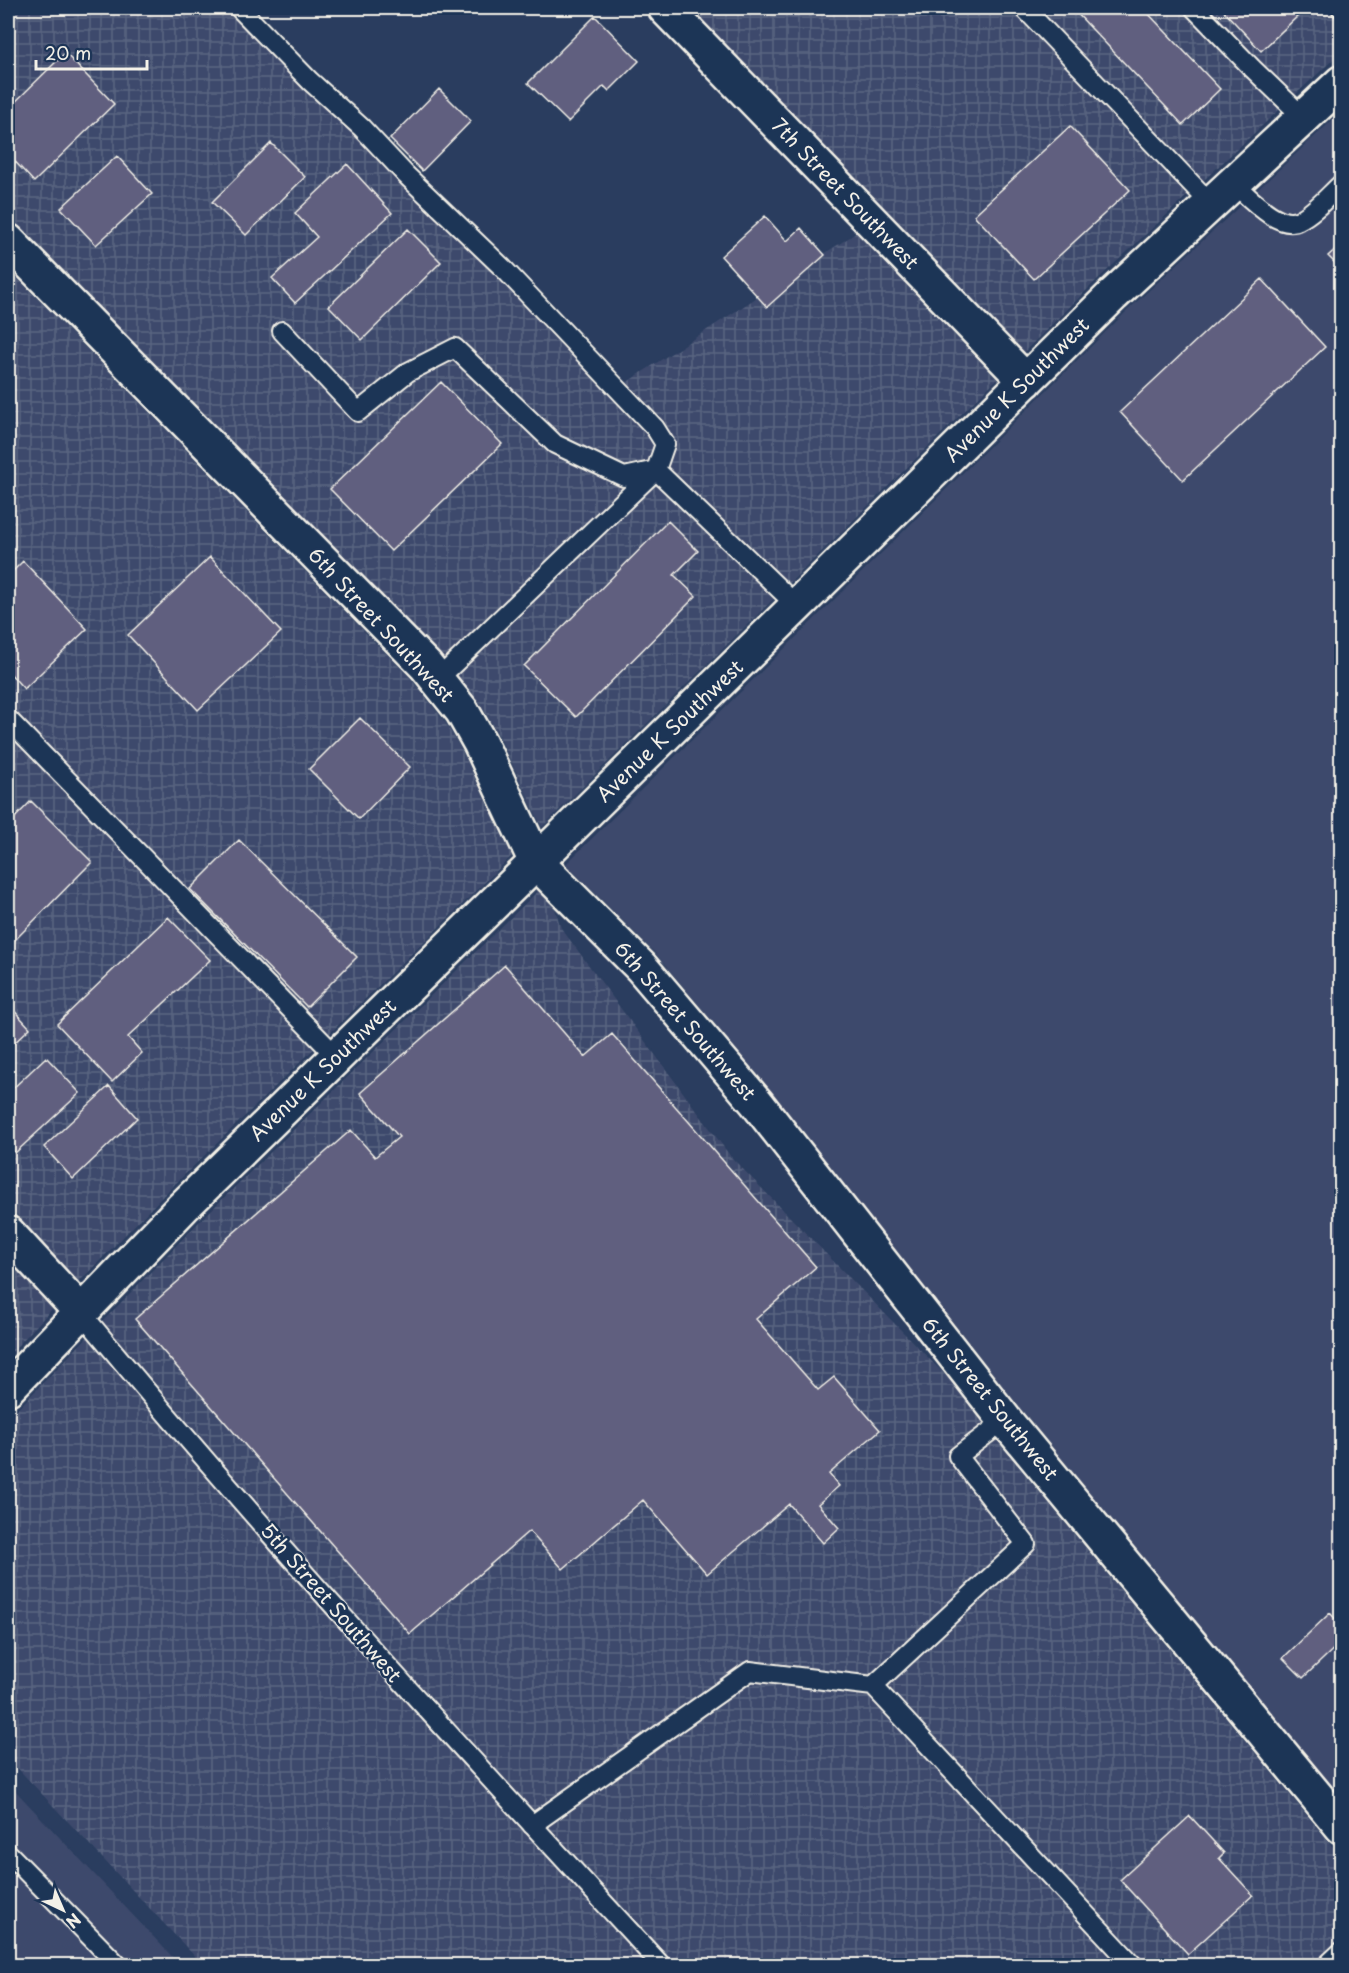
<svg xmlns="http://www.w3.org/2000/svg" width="1349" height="1973" font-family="'Playpen Sans',sans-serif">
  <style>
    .built { fill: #3e4a6c }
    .industrial { fill: url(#industrial-grid) }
    .building { fill: #605e7f; stroke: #f4f1e8; stroke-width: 1.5 }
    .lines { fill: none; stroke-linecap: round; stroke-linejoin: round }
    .lane-casing { stroke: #f4f1e8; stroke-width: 22 }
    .street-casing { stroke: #f4f1e8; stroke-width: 38 }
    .secondary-casing { stroke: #f4f1e8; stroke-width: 38 }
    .lane { stroke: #1d3557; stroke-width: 18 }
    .street { stroke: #1d3557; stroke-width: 33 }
    .secondary { stroke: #1d3557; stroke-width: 33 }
    .labels { text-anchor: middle; stroke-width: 5; stroke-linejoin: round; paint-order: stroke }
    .street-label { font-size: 20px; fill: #f4f1e8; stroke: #1d3557 }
  </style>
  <defs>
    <pattern id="industrial-grid" width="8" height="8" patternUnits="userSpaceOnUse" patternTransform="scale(1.5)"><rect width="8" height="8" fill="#3e4a6c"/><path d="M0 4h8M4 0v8" fill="none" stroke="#5a6581"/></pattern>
  </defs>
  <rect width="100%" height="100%" fill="#2a3d5f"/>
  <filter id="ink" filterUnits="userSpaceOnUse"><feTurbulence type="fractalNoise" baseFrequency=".0167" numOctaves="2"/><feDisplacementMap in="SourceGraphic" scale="12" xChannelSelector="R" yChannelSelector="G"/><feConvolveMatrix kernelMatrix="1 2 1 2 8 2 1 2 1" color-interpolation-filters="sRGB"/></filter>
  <g filter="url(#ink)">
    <!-- built -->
    <path class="built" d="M1341 112V1797L1020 1408 771 1091 656 954 566 864 1128 310Z
      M8 1783 180 1965H8Z"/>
    <!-- industrial -->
    <path class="industrial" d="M8 8H241L615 390 856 233 997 379 542 827 499 736 480 703 441 655 8 214Z
      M691 8H1341V52L1098 279 1024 352Z
      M8 269 411 679 445 722 462 751 512 856 168 1191 79 1282 8 1205Z
      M538 891 555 909 561 928 731 1157 950 1380 989 1431 1341 1857V1965H203L8 1758V1419L199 1222Z
      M8 1261 52 1309 8 1356Z"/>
    <!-- building -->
    <path class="building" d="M1072 8H1143L1220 89 1183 125Z
      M1221 8H1293L1300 14 1261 51Z
      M595 16 639 61 609 91 604 86 568 122 528 83Z
      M65 53 114 104 34 182 8 154V109Z
      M439 89 471 121 422 171 390 139Z
      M1070 126 1130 190 1034 279 974 215Z
      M271 143 305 177 246 235 212 202Z
      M117 156 152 194 96 245 61 208Z
      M347 164 392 213 295 303 272 278 317 237 295 213Z
      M765 216 787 241 801 228 825 255 767 307 721 256Z
      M408 229 441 262 362 340 329 306Z
      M1342 243V270L1328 256Z
      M1262 279 1325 347 1183 480 1120 412Z
      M441 382 502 444 391 551 330 489Z
      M668 521 698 551 674 575 696 596 576 717 524 666Z
      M210 557 281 632 198 710 128 635Z
      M23 561 87 629 24 689 8 671V576Z
      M360 718 410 767 359 819 309 769Z
      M31 801 92 862 11 944 8 941V825Z
      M239 840 357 957 307 1007 190 889Z
      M168 917 210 960 128 1037 142 1053 112 1082 57 1024Z
      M505 965 585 1057 612 1034 816 1267 756 1319 818 1390 834 1377 880 1430 829 1474 839 1486 818 1504 839 1528 823 1543 789 1504 707 1574 643 1500 563 1569 529 1531 410 1634 135 1319 351 1130 375 1157 399 1137 360 1093Z
      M8 1004 30 1028 8 1049Z
      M46 1057 80 1093 15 1153 8 1145V1093Z
      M109 1086 137 1118 73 1179 44 1147Z
      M1330 1613 1342 1626V1641L1303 1678 1283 1658Z
      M1190 1816 1224 1853 1219 1858 1253 1895 1188 1954 1120 1880Z"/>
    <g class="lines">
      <defs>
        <path id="lane" d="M239 8 310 81 362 128 406 175 503 268 655 428 665 444 656 470 437 680
          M1024 8 1210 203
          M1194 8 1252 68 1304 118
          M1341 8H1342
          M1233 183C1248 196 1279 231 1299 220 1315 212 1329 195 1342 183
          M282 331 358 412 408 372 455 348 555 444 624 477 656 470 797 606
          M8 719 337 1057
          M80 1311C266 1537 464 1751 662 1966
          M873 1686 1026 1544 958 1456 1005 1420
          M532 1825 750 1671 873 1686 1134 1966
          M8 1853 119 1966
          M1326 1966 1342 1951"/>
        <path id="street" d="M665 8 1026 381
          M536 862 1113 295 1342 82
          M8 1233 80 1311"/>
        <path id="secondary" d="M8 241 426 666 462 711 480 743 536 862 641 967 756 1102 1005 1420 1342 1827
          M8 1388 183 1207 536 862"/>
      </defs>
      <!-- lane casing -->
      <use href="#lane" class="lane-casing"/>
      <!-- street casing -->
      <use href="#street" class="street-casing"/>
      <!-- secondary casing -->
      <use href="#secondary" class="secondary-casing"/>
      <!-- lane -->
      <use href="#lane" class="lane"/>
      <!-- street -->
      <use href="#street" class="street"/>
      <!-- secondary -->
      <use href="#secondary" class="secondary"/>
    </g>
  </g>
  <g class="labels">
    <!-- street labels -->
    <g class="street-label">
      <text transform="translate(845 194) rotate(46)" y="7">7th Street Southwest</text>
      <text transform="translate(1017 390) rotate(-45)" y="7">Avenue K Southwest</text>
      <text transform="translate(381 625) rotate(47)" y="7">6th Street Southwest</text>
      <text transform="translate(670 731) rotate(-44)" y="7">Avenue K Southwest</text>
      <text transform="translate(685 1021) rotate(49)" y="7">6th Street Southwest</text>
      <text transform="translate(323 1070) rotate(-44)" y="7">Avenue K Southwest</text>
      <text transform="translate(990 1399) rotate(51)" y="7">6th Street Southwest</text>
      <text transform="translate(331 1603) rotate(49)" y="7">5th Street Southwest</text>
    </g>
  </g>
  <!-- margin -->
  <rect width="1349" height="1973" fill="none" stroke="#1d3557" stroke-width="30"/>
  <rect x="15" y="15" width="1319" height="1943" fill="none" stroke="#f4f1e8" stroke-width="2" filter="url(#ink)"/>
  <!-- north arrow -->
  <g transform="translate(63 1910) rotate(136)" stroke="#1d3557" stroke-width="4.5" paint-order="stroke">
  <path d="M0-4.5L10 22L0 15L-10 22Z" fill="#f4f1e8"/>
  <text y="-9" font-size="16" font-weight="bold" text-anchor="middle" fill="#f4f1e8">N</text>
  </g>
  <!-- scale -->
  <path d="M36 60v9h111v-9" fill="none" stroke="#f4f1e8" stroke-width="3"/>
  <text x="45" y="60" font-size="18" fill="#f4f1e8" stroke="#1d3557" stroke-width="4.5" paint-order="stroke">20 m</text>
</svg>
